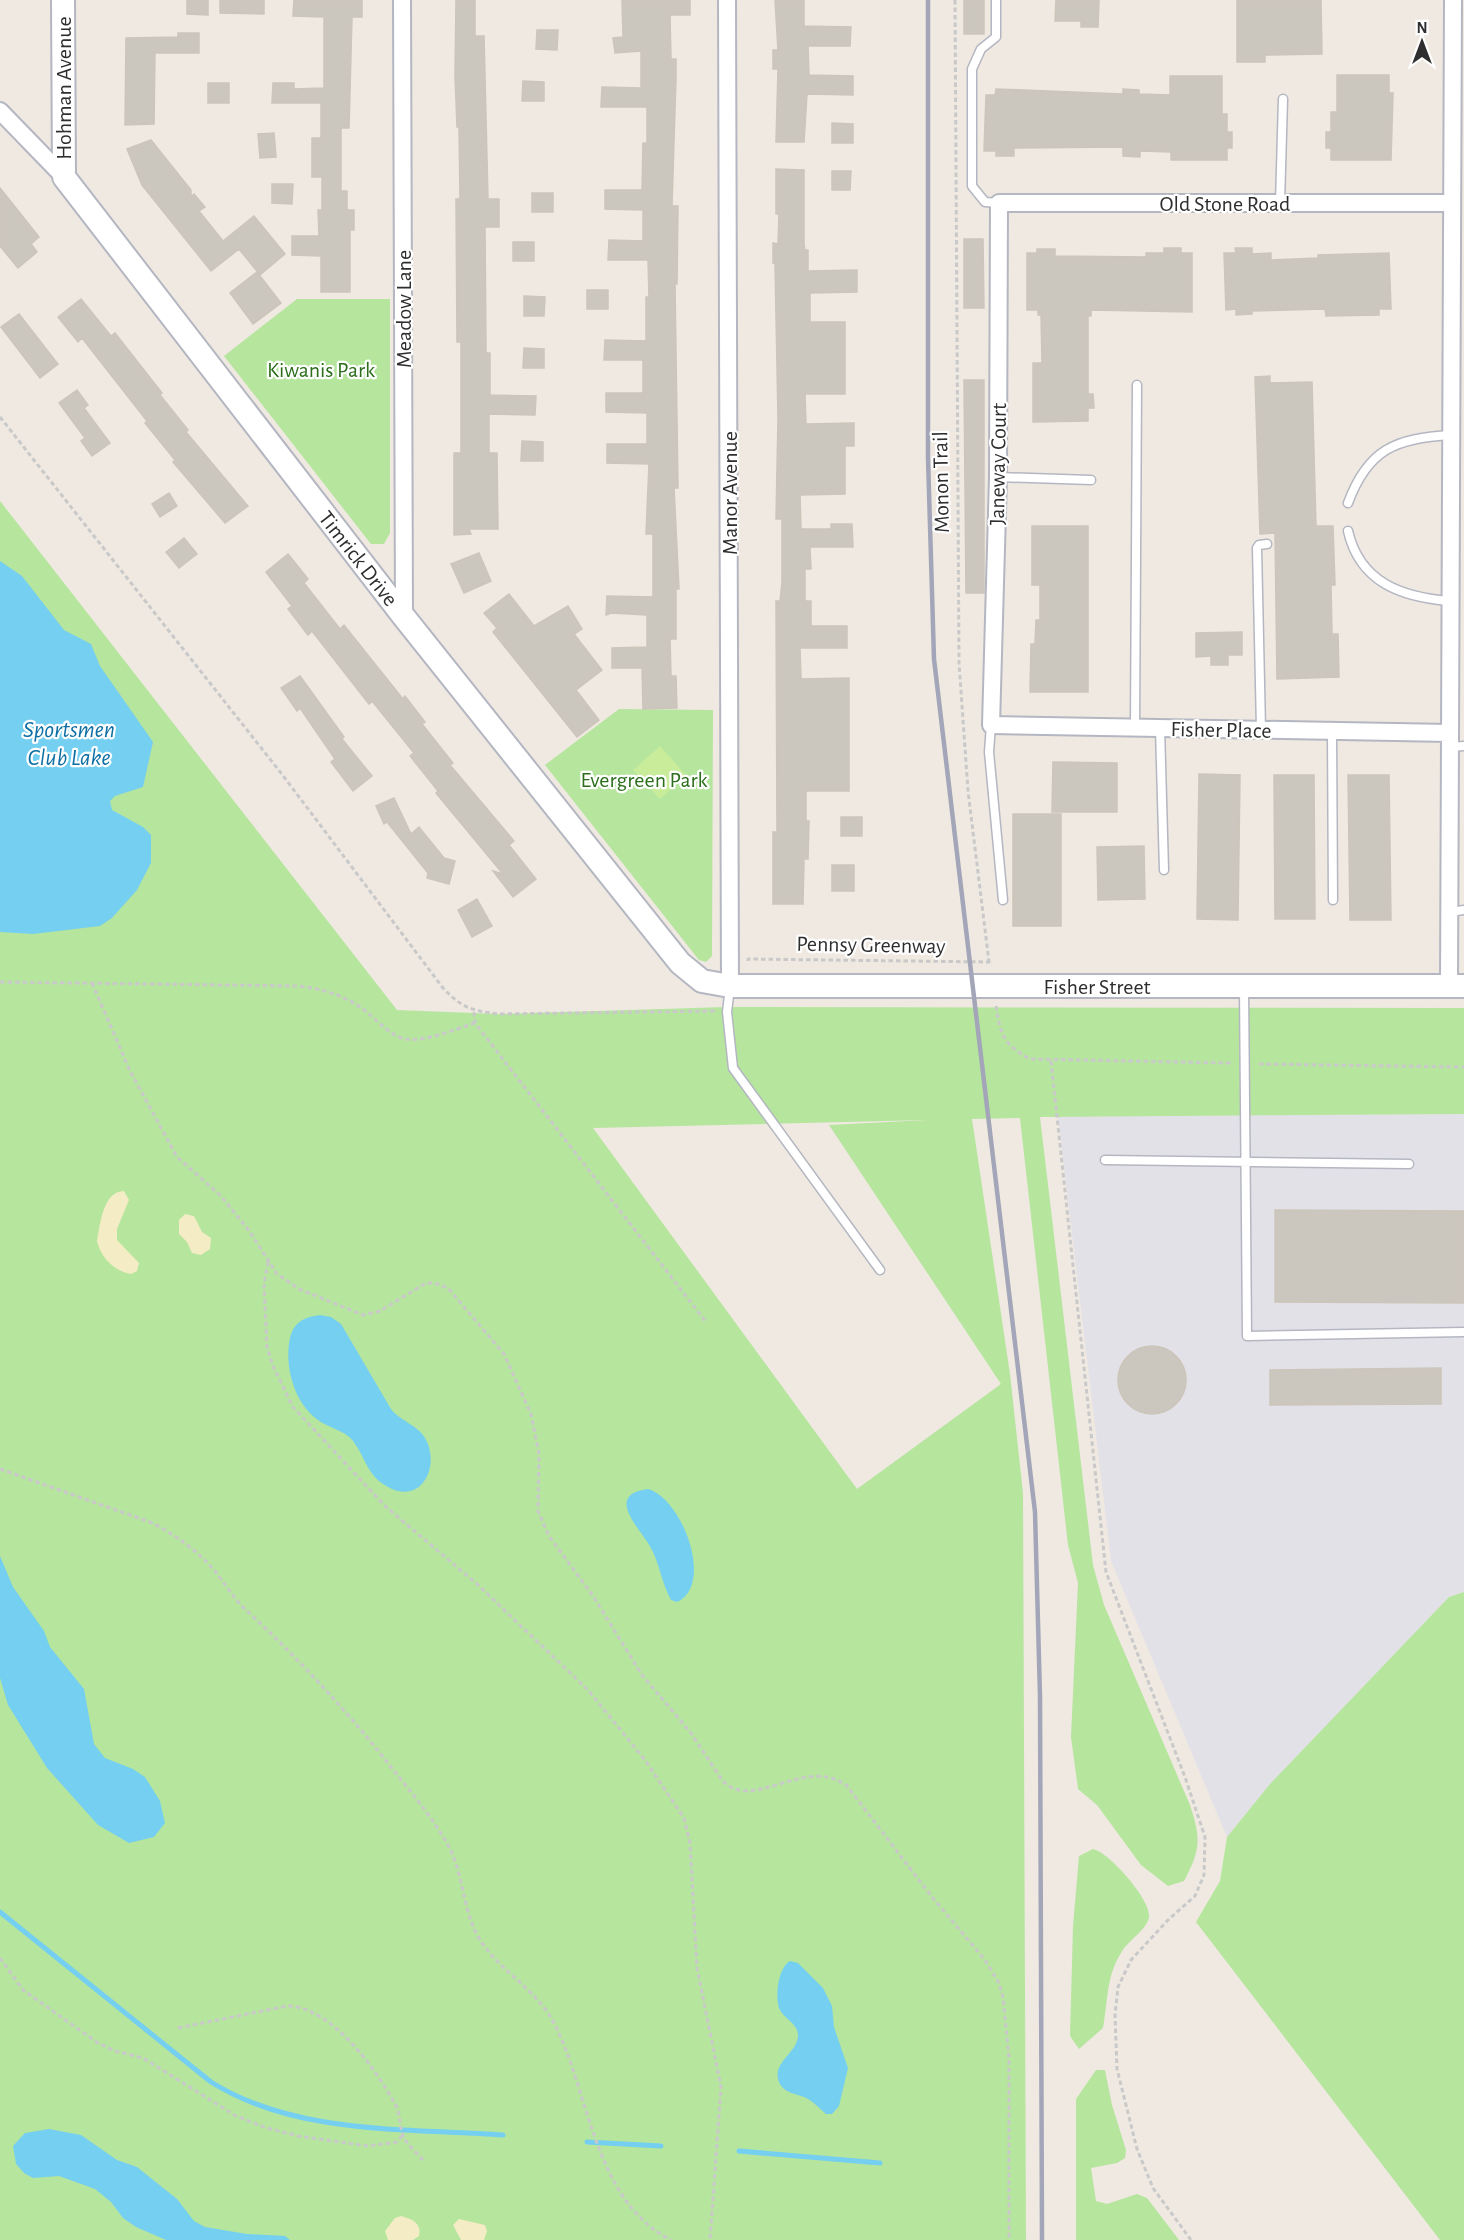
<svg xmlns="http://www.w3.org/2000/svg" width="1464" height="2240" font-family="'Alegreya Sans',sans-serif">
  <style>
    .industrial { fill: #e3e1e8 }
    .green { fill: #b6e59e; fill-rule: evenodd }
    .sand { fill: #f3ecc5 }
    .pitch { fill: #c9ec9a }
    .water { fill: #75cff0 }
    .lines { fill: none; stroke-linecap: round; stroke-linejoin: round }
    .stream { stroke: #75cff0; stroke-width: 5 }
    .building { fill: #cbc7bf; stroke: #cbc5ba; stroke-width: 1.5 }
    .lane-casing { stroke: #b4b7c1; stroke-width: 11 }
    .street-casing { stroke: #b4b7c1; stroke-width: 20 }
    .secondary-casing { stroke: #b4b7c1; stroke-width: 26 }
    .path { stroke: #c9c9c9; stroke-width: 3; stroke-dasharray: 4.5 3; stroke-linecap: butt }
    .lane { stroke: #fff; stroke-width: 8 }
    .street { stroke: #fff; stroke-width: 16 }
    .secondary { stroke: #fff; stroke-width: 22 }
    .rail { stroke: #a3a6b8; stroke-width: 4.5 }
    .labels { text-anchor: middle; stroke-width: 4.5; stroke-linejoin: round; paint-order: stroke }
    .street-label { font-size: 22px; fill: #2e2e2e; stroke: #fff }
    .park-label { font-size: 22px; fill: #2c6e1b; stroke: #fff }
    .water-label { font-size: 24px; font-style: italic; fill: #0d6fa3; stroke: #fff }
  </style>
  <rect width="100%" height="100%" fill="#efe9e1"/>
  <!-- industrial -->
  <path class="industrial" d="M1464 1114V1592L1449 1597 1270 1784 1227 1837 1111 1561 1058 1116Z"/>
  <!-- green -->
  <path class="green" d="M297 299H390V533L384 544H371L224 356Z
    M0 501 397 1010 499 1014 726 1007 1464 1008V1114L1040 1117 1093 1565 1104 1605 1190 1805C1201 1839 1201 1849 1184 1881L1168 1886 1141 1865 1097 1805 1078 1789 1071 1737 1078 1583 1068 1545 1020 1118 972 1119 1010 1374 1023 1493 1026 2240H0ZM927 1120 829 1125 1001 1384 857 1489 593 1128Z
    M619 709 713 710 712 956 706 962 699 960 545 765Z
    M1464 1592V2240H1440L1196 1922 1220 1881 1227 1837 1270 1784 1449 1597Z
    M1093 1849C1109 1852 1152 1901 1149 1917 1147 1930 1127 1941 1121 1953 1106 1977 1108 2001 1103 2028L1079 2049 1070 2036 1073 1926 1079 1856Z
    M1096 2070H1105L1112 2105 1126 2150 1125 2158 1117 2163 1091 2168 1096 2201 1107 2204 1137 2194 1147 2198 1179 2240H1076V2099Z"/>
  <!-- sand -->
  <path class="sand" d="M124 1191 129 1200 117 1229V1240L139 1263 137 1271 131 1274C114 1271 101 1258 97 1241 100 1225 103 1191 124 1191Z
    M185 1214 194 1216 202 1232 211 1238 210 1249 201 1255 192 1253 187 1242 179 1234V1220Z
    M401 2216C412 2219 422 2223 419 2236L413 2240H388L385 2231 395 2218Z
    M459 2219 485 2225 487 2231 484 2240H461L453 2225Z"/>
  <!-- pitch -->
  <path class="pitch" d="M660 746 686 775 660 799 633 770Z"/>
  <!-- water -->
  <path class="water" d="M0 561 22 576 64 630 91 644 100 666 153 742 143 787 115 796 110 801 112 810 143 827 151 835V863L137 890 112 918 100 926 33 934 0 932Z
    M320 1315 331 1317 341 1324 391 1409C400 1421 418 1425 425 1438 441 1465 422 1506 388 1487 367 1476 366 1458 353 1441 345 1430 328 1428 318 1420 294 1403 284 1366 290 1338 294 1322 304 1317 320 1315Z
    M648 1489C682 1498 715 1585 677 1602L671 1600C662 1584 660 1565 651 1548 641 1529 603 1495 648 1489Z
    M0 1556 13 1587 44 1631 50 1647 84 1689 94 1744 105 1758 133 1769 145 1777 160 1801 165 1823 154 1837 129 1843 98 1825 47 1768 8 1705 0 1678Z
    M790 1961 798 1963 823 1988 832 2006 834 2027 848 2068 839 2106 832 2114H826C820 2109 815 2103 808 2099 800 2094 785 2094 780 2084 769 2063 799 2053 798 2034 797 2023 783 2018 779 2008 775 1995 778 1968 790 1961Z
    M49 2129 81 2135 117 2160 137 2167 177 2199 194 2221 205 2227 247 2234 285 2236 290 2240H166L136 2227 123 2218 111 2202 95 2189 59 2176 33 2178 24 2173 16 2164 13 2146 25 2133Z"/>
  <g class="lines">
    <!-- stream -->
    <path class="stream" d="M0 1912 211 2082C296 2135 405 2128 503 2135
      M587 2142 661 2146
      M739 2151 880 2163"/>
  </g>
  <!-- building -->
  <path class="building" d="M187 0H208V15L187 14Z
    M220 0H264V14L220 13Z
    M294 0H362V17H352L349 128H341V191H347V210H354V230H350V292H321V256L292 255V236H319L318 210H322V177H312V138H321V103H272L273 83H294V89L324 88V17L293 16Z
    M456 0H475V36H484L488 199H499V227H485L486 349V353H490V395L536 396 535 415 489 414V453H497L498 529H469L471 534 454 535V453H461V342H457L456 199H460L459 127H457L455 75Z
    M622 0H690V15H670L671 59H676V77L672 206H678L677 284H675L678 488H674L679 589H676V639H670L671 676H676L677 708 643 709 642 668H612V648L647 647V615L611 613 606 615 607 596 653 597V534H646L649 464 607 463V444H647V413L606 412V393H643V360H604L605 340 646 341V297H649L648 260H608L609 240 643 241V210L605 209V190H642L643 143H647V107H601L602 87 641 88V51L615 53 613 38 623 37Z
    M775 0H804V26L851 27 850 46H808L809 75 853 76V95L807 94 804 142H776L778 69H773V50H778Z
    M964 0H984V34H964Z
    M1056 0H1099L1098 27H1081V21H1055Z
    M1237 0H1321L1322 54 1265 55V62H1237Z
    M537 30H558L557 50 536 49Z
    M178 33H199V53H155L154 124 125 125 126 38 178 37Z
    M1337 75H1389V93H1393L1391 160H1331V148H1326V132H1331V112H1337Z
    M1170 76H1222V114H1227V132H1232V148H1227V160H1171V152L1140 151V157L1123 156V147L1014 148V156H996V151H984L986 95H995L996 89 1123 94V89L1139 90V94L1170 95Z
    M523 81 544 82V101H522Z
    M208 83H229V103H208Z
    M832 123 853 124V143H832Z
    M274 133 276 157 260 158 258 134Z
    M151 140 191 190V197L194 194 205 207 199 211 223 241 254 216 285 254 260 275 239 249 211 271 142 185 127 149Z
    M776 169 804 170V244L805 250H808V271L857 270V292L810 293V322H845V394H805L806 424 854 423V446H845V494L800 495 801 529H831V524H852L853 547H810L811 569H805V601H811V626H847V648H800L801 679 849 678V791H806V821H809L808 859H804L803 904H773V832H777L776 601H780L782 582V519H776L778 419 775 263H773V243L778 244 779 214H776Z
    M832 171H851L850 190H832Z
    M272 184H293L292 204 272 203Z
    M0 188 39 237 31 244 37 252 18 268 0 246Z
    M532 193H553V212H532Z
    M964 239H983L984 308H964Z
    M513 242H534V261H513Z
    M1164 248H1181V253H1192V312L1091 310V316H1088V394H1093L1094 408H1088V421L1033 422V363H1042L1041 315H1038V310H1027V253H1037V249H1055V256L1146 257V253H1164Z
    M1235 248H1252V254L1271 253V260L1318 258V255L1389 253 1391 309H1379V315L1326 316 1325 309 1252 311V314L1236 315V309L1226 310 1224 253H1236Z
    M257 272 281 303 253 324 230 293Z
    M587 290H608V309H587Z
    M524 296 545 297 544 316H524Z
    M81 299 111 336 115 333 162 393 160 395 188 430 186 432 248 506 225 523 173 462 175 460 145 423 147 421 82 338 78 342 58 317Z
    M19 314 58 364 40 378 1 327Z
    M524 348 544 349V368H523Z
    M1270 376V383L1312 382 1316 526H1333L1335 585H1331L1332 634H1338L1339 677 1277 679 1275 533 1260 534 1255 377Z
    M964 380H984V593H966Z
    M77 390 88 405 84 408 110 443 92 456 81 441 85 438 59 403Z
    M522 441 543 442V461H521Z
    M169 493 177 506 160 517 152 504Z
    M1032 526H1088V692H1030L1031 644H1035L1036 620H1040V585H1032Z
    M184 538 197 554 179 568 166 552Z
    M479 553 491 581 464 593 451 564Z
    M288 554 308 579 304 583 340 629 344 625 403 699 405 696 425 722 422 724 453 763 450 765 514 841 509 845 536 879 513 897 493 871 503 874 436 793 438 791 410 756 414 753 372 701 369 704 312 631 308 635 288 609 292 606 266 572Z
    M509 594 534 626 568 606 582 629 574 634 602 670 576 690 599 720 577 737 493 632 497 628 484 613Z
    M1242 632V655H1228V665H1211V656L1196 657V633Z
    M300 676 344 737 342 739 372 776 353 791 331 762 335 759 300 708 297 711 281 688Z
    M1053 762 1117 763V812H1052Z
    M1199 774 1240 775 1238 920 1197 919Z
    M1274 775H1314L1315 919H1275Z
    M1348 775H1389L1391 920H1350Z
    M394 798 411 834 419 827 444 858 455 861 449 884 427 878 428 873 387 822 384 824 376 806Z
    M1013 814H1061V926H1013Z
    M841 817H862V836H841Z
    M1144 846 1145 899 1098 900 1097 847Z
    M832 865H854V891H832Z
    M477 899 492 926 472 937 458 910Z
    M1275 1210 1464 1211V1303L1275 1302Z
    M1118 1380a34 34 0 1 1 68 0a34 34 0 1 1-68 0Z
    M1441 1368V1404L1270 1405V1370Z"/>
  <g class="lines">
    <defs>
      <path id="lane" d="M996 0V37L981 49 972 69V186L985 202 999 203
        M1280 203 1283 99
        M998 477 1091 480
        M1348 503C1368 449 1396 438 1451 435
        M1348 531C1360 583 1402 597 1449 601
        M991 725 989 752 1003 900
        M1135 727 1137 385
        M1160 728 1164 870
        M1261 729 1257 548 1259 545 1267 544
        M1332 731 1333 900
        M1450 747 1464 746
        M1450 912 1464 910
        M730 987 727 1012 733 1068 880 1270
        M1244 987 1247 1336 1464 1332
        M1105 1160 1409 1164"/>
      <path id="street" d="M402 0 404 617
        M727 0 730 986
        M0 111 64 177
        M1450 733 991 725 998 477 999 203H1452
        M1449 986 1453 0"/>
      <path id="secondary" d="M63 0 64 177 404 617 680 963 702 981 730 986H1464"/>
    </defs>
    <!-- lane casing -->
    <use href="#lane" class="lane-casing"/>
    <!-- street casing -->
    <use href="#street" class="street-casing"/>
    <!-- secondary casing -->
    <use href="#secondary" class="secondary-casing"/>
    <!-- path -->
    <path class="path" d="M955 0 959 663 968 791 989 962
      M0 417 281 773 443 988C462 1008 472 1011 499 1014L715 1011
      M748 961V959L989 962 990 966
      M0 982 299 986C321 989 341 994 360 1007 374 1016 390 1037 406 1039 427 1042 455 1029 475 1023
      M92 983 130 1071 177 1157 220 1195 250 1232 277 1274 299 1289 363 1315 380 1311 426 1283H435L448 1288 504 1354 531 1414 539 1454 538 1511 549 1536 593 1596 642 1675 691 1733 722 1780C753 1814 805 1754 847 1786L932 1897 985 1960 999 1983 1003 1997 1009 2058V2240
      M996 1006C1000 1034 1004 1045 1030 1059L1231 1063
      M474 1012 475 1023 706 1322
      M1051 1061 1106 1572 1185 1777 1205 1837 1204 1875 1195 1896 1169 1919 1131 1960 1118 1987 1115 2015 1117 2069 1137 2149 1153 2188 1191 2240
      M1259 1064 1464 1067
      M268 1262 264 1284 267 1347 273 1366 293 1407 385 1506 477 1584 588 1690 645 1760 684 1818 690 1843 697 1968 721 2087 710 2240
      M0 1469 150 1522C174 1534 197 1550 215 1571 225 1584 234 1599 246 1610 299 1659 347 1711 391 1767 411 1792 432 1817 448 1845 465 1876 462 1914 482 1943 503 1973 538 1991 555 2025 590 2094 594 2201 671 2240
      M0 1958 23 1990 98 2043 115 2051 143 2058 236 2116 267 2128 298 2136 368 2146 397 2142 403 2135
      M178 2028 287 2006C331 2006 376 2069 395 2104 401 2115 399 2125 403 2135 406 2144 417 2153 423 2160"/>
    <!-- lane -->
    <use href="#lane" class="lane"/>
    <!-- street -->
    <use href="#street" class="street"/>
    <!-- secondary -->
    <use href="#secondary" class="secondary"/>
    <!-- rail -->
    <path class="rail" d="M928 0V458L934 659 1035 1512 1040 1696 1042 2240"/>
  </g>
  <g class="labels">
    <!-- street labels -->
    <g class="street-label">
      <text transform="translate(63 88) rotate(-90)" y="8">Hohman Avenue</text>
      <text x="1225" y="211">Old Stone Road</text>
      <text transform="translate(403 309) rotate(-90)" y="8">Meadow Lane</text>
      <text transform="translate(997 464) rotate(-89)" y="8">Janeway Court</text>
      <text transform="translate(940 482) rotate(-91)" y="8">Monon Trail</text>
      <text transform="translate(729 493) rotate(-90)" y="8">Manor Avenue</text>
      <text transform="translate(359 558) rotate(52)" y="8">Timrick Drive</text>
      <text transform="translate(1221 729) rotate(1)" y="8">Fisher Place</text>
      <text transform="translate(871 944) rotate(1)" y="8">Pennsy Greenway</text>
      <text x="1097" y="994">Fisher Street</text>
    </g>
    <!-- park labels -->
    <g class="park-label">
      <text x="321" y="377">Kiwanis Park</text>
      <text x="644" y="787">Evergreen Park</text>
    </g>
    <!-- water labels -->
    <g class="water-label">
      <text x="69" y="737">Sportsmen<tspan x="69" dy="28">Club Lake</tspan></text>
    </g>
  </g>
  <!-- north arrow -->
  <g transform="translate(1422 42)" stroke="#ffffff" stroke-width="4.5" paint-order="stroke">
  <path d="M0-4.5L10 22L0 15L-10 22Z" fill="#2e2e2e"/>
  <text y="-9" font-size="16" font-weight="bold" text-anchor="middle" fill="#2e2e2e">N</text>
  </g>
</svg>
